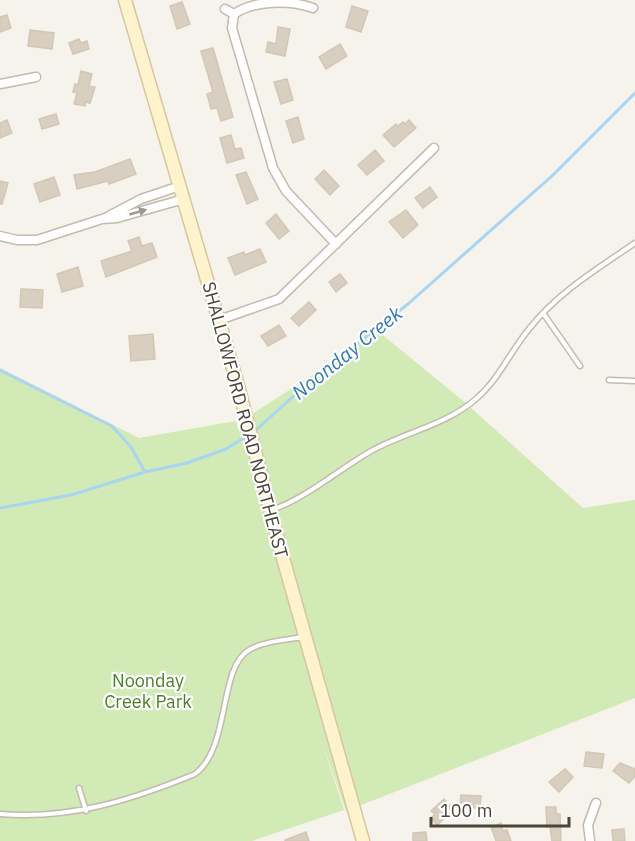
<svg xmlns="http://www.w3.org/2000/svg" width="635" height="841" font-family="'IBM Plex Sans',sans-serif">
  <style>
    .green { fill: #d2eab5 }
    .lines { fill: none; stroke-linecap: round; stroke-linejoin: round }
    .stream { stroke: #a9d4f2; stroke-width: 3 }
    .building { fill: #d8cfc1; stroke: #d3c7b4; stroke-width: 1.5 }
    .lane-casing { stroke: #c2bbae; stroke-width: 7 }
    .street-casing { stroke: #c2bbae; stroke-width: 11 }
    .secondary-casing { stroke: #d6c79b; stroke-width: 15 }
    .lane { stroke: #fff; stroke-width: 4 }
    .street { stroke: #fff; stroke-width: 8 }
    .secondary { stroke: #fff3cd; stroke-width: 12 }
    .oneway { fill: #9c9892 }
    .labels { text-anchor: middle; stroke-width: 4.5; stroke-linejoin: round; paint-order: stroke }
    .street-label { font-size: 18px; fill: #4b4439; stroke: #fff }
    .park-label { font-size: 18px; fill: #4a7f2a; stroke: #fff }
    .water-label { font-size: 20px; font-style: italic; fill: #2e7ab2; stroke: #fff }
  </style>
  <rect width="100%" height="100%" fill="#f6f3ec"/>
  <!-- green -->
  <path class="green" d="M379 332 462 400 583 508 635 500V698L346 811 320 737 344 810 252 841H0V368L139 438 236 421 238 430 246 418Z"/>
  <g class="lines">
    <!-- stream -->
    <path class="stream" d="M0 370 112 426 131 447 145 472
      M253 433 311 380 408 304 552 176 635 93
      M0 508 71 495 145 472 187 463 226 449 247 436"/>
  </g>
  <!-- building -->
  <path class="building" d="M182 2 190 24 177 29 170 6Z
    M352 6 368 11 361 32 346 27Z
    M7 15 11 28 0 32V17Z
    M278 27 290 29 285 56 266 52 268 42 276 44Z
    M30 30 54 33 52 49 28 46Z
    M79 39 81 43 87 41 89 49 73 54 69 43Z
    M340 44 347 56 326 69 319 57Z
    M213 48 233 117 221 121 217 108 211 109 207 94 213 92 201 51Z
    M81 71 92 74 89 86 95 87 90 103 86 102 85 106 74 104 77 93 73 92 75 84 78 85Z
    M287 79 293 100 281 104 274 82Z
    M56 114 59 124 42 129 39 119Z
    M298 117 304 139 293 143 286 121Z
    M7 120 12 133 0 138V123Z
    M409 120 416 128 394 147 383 135 396 124 398 126 403 122 405 124Z
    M231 135 235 149 241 148 244 158 227 163 220 138Z
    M375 150 384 161 367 175 358 165Z
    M130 159 136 174 109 184 108 181 77 189 74 175 95 172Z
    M324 170 339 186 330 195 315 179Z
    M246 172 258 199 247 204 236 175Z
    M54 177 60 195 40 202 34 184Z
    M0 181 8 183 2 204H0Z
    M430 187 437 197 423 208 415 198Z
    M406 210 418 225 403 238 389 222Z
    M276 214 289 231 279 239 266 223Z
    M139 237 142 246 152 243 157 257 106 277 101 261 132 251 128 241Z
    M260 249 266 262 235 275 228 258 244 252 245 255Z
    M78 267 83 286 62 292 57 274Z
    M340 274 347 283 336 292 329 282Z
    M21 289 43 290 42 308 20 307Z
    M309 302 316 310 299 326 291 318Z
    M279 325 286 336 268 346 261 336Z
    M153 334 155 359 131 361 129 336Z
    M586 752 604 754 602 768 584 766Z
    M620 763 635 769V776L629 783 613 771Z
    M565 769 573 777 559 792 549 782Z
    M461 795 481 796 480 808H460Z
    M444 799 454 810 437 825 431 818 435 814 431 811Z
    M546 807H556V814H560L561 841H552L550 827H547Z
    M501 823 503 831 507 830 511 841H496L491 827Z
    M624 829 625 841H613L612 830Z
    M306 832 309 841H285V840Z
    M426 832 427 841H413V833Z"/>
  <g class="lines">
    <defs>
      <path id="lane" d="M543 313 580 366
        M609 380 635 381
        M272 510C308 497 338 470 371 451 405 432 447 425 477 398 499 379 510 352 529 329 557 293 597 269 635 243
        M79 788 86 811
        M0 814C69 820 132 800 195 774 231 747 218 668 249 650 264 641 286 640 303 637"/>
      <path id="street" d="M313 8C290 0 255 0 234 14L232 28 273 168 286 191 336 244
        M225 9 234 14
        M0 84 36 77
        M105 218 141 199 180 186
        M0 236 17 240H37L102 219 117 218 184 199
        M219 320 279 299 434 148
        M590 841 588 825 596 803"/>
      <path id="secondary" d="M125 0 237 382 281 551 363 841"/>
    </defs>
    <!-- lane casing -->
    <use href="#lane" class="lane-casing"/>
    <!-- street casing -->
    <use href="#street" class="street-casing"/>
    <!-- secondary casing -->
    <use href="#secondary" class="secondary-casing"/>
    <!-- lane -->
    <use href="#lane" class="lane"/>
    <!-- street -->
    <use href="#street" class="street"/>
    <!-- secondary -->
    <use href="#secondary" class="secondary"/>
  </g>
  <!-- one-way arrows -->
  <defs><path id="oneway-solid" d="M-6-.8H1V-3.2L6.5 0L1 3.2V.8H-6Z" transform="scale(1.5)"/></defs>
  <use class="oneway" href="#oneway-solid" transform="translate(138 212) rotate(-16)"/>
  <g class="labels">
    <!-- street labels -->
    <g class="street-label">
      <text transform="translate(245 420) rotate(75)" y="6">SHALLOWFORD ROAD NORTHEAST</text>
    </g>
    <!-- park labels -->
    <g class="park-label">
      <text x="148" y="687">Noonday<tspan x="148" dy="21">Creek Park</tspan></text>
    </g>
    <!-- water labels -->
    <g class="water-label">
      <text transform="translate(347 353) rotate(-39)" y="7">Noonday Creek</text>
    </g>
  </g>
  <!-- scale -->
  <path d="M431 817v9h138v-9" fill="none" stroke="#4b4439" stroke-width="3"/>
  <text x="440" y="817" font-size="18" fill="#4b4439" stroke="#ffffff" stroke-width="4.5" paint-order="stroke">100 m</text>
</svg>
